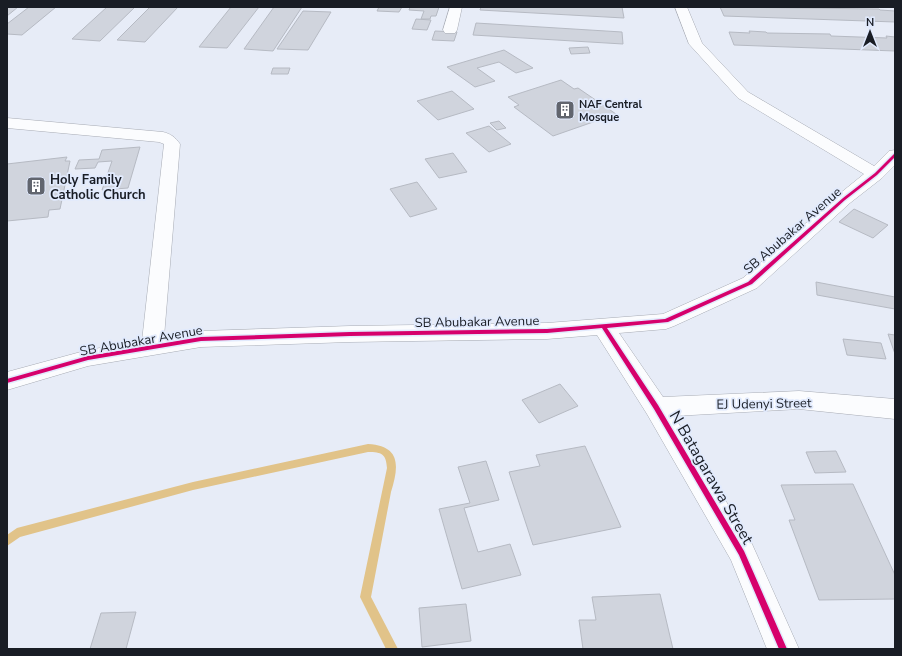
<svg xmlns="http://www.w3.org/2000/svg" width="902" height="656" font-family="'Nunito Sans',sans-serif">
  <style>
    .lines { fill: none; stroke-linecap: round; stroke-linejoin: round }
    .stream { fill: #e1c389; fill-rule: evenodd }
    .building { fill: #d0d4dd; stroke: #b6bac3 }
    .minor-casing { stroke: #a7abb4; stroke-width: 1 }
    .minor { fill: #fbfcfe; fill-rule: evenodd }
    .cycleway-casing { stroke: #e1eafd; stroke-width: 3 }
    .cycleway { fill: #d6006c; fill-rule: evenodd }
    .labels { text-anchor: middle; stroke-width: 3.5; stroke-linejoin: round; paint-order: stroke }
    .far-poi-label { font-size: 11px; font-weight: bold; fill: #191d25; stroke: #e1eafd; text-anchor: start }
    .poi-label { font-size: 13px; font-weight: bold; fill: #191d25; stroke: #e1eafd; text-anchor: start }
    .street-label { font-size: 13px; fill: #191d25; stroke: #e1eafd }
    .near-street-label { font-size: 16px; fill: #191d25; stroke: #e1eafd }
  </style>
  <rect width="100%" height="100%" fill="#e7ecf7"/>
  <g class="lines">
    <!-- stream -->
    <path class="stream" d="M368 444C401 446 399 466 391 492L371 597 398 649H386L360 597 387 468C386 454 382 452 368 452L193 490 20 537 7 546V535L17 528 193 482Z"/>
  </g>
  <!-- building -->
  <path class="building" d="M7 7H18L7 16Z
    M29 7H56L22 35 7 34V24Z
    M107 7H135L100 41 72 39Z
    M150 7H178L145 42 117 40Z
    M231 7H259L227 48 199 47Z
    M274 7H302L273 51 244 49Z
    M379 7H402L399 12 377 11Z
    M410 7H439L436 16H431L430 19H421L424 11 409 10Z
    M481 7H622L624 18 480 10Z
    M720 7 879 9 880 10 895 11V22L724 16Z
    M303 11 331 12 308 50 277 49Z
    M416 19 431 20 427 30 412 29Z
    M476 23 622 32 623 44 473 35Z
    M435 31 457 32 454 41 432 40Z
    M749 31 766 32 767 33 830 34 831 36 887 38 886 36 895 37V51L734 45 729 32 750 33Z
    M588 47 590 53 571 54 569 48Z
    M504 50 533 68 516 73 499 62 477 68 495 81 475 87 447 67Z
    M273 68H290L288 74H271Z
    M561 80 574 89 578 88 616 114 553 136 514 107 519 105 508 97Z
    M452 91 474 109 438 120 417 101Z
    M499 121 506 128 497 130 490 123Z
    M489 126 511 144 489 152 466 133Z
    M140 147 128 188 102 190 112 161 98 162 95 168 75 169 79 160 99 159 102 150Z
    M453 153 467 172 439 178 425 159Z
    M67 157 65 161H70L60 209 49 210 48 217 7 221V164Z
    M417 182 437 209 410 217 390 189Z
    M854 209 888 225 873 238 839 222Z
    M816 282 895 297V309L817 295Z
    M888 334 895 335V354Z
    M843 339 881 343 886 359 847 355Z
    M560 384 578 406 539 423 522 400Z
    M585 446 621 527 533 545 509 472 540 466 536 455Z
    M836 451 846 472 815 473 806 452Z
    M486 461 499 500 464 508 478 552 510 544 521 575 462 589 439 509 470 503 458 467Z
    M853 484 895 575V599L819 600 789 520H795L781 485Z
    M660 594 673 649H583L579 620H596L592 597Z
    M466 604 471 641 422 647 419 608Z
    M136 612 126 649H90L101 613Z"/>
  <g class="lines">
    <defs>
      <path id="minor" d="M450 7H462L457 30 455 33H445L443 30Z
        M675 7H687L702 43 748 92 874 166 889 151 895 150V165L882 178 850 203 757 288 674 326 666 329 619 333 663 397 799 391 895 399V419L799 409 674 416 752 544 799 649H767L731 560 647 414 597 335 547 339 350 342 201 347 88 366 7 390V372L88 350 142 341 164 144 159 142 7 128V118L163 132C171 134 175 137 180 144L164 337 201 331 350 326 547 323 663 314 743 278 838 195 864 174 738 98 689 44Z"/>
    </defs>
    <!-- minor casing -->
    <use href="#minor" class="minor-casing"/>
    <!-- minor -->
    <use href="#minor" class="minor"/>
    <defs>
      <path id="cycleway" d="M894 154H895V157L877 175 845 200 752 284 668 322 607 328 658 405 744 551 787 649H779L739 555 654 409 602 328 547 333 350 336 201 341 88 360 7 383V379L88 356 201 337 350 332 547 329 665 319 748 282 843 198 875 173Z"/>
    </defs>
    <!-- cycleway casing -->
    <use href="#cycleway" class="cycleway-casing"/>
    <!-- cycleway -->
    <use href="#cycleway" class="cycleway"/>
  </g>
  <!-- icons -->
  <defs>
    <symbol id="building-square" viewBox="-11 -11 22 22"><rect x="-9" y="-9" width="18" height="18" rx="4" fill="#61656e" stroke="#e1eafd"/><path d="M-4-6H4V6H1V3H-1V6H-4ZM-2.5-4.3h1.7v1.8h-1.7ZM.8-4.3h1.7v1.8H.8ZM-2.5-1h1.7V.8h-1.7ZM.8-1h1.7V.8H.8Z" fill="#fff"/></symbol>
  </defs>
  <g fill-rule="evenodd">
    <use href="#building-square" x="554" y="99" width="22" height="22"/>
    <use href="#building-square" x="25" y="175" width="22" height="22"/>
  </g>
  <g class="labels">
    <!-- far-poi labels -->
    <g class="far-poi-label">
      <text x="579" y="108">NAF Central<tspan x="579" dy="13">Mosque</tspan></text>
    </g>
    <!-- poi labels -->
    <g class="poi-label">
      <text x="50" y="184">Holy Family<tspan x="50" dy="15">Catholic Church</tspan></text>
    </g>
    <!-- street labels -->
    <g class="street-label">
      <text transform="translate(792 230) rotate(-41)" y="5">SB Abubakar Avenue</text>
      <text transform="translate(477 321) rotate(-1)" y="5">SB Abubakar Avenue</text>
      <text transform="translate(141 340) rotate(-10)" y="5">SB Abubakar Avenue</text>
      <text transform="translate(764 403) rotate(-1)" y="5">EJ Udenyi Street</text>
    </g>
    <!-- near-street labels -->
    <g class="near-street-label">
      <text transform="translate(712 477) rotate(60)" y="6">N Batagarawa Street</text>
    </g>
  </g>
  <!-- border -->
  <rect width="902" height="656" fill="none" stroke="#191d25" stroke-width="16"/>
  <!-- north arrow -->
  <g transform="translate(870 32)" stroke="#e1eafd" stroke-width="3" paint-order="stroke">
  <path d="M0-3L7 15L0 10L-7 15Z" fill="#191d25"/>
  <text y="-6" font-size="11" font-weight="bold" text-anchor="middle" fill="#191d25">N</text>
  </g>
</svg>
